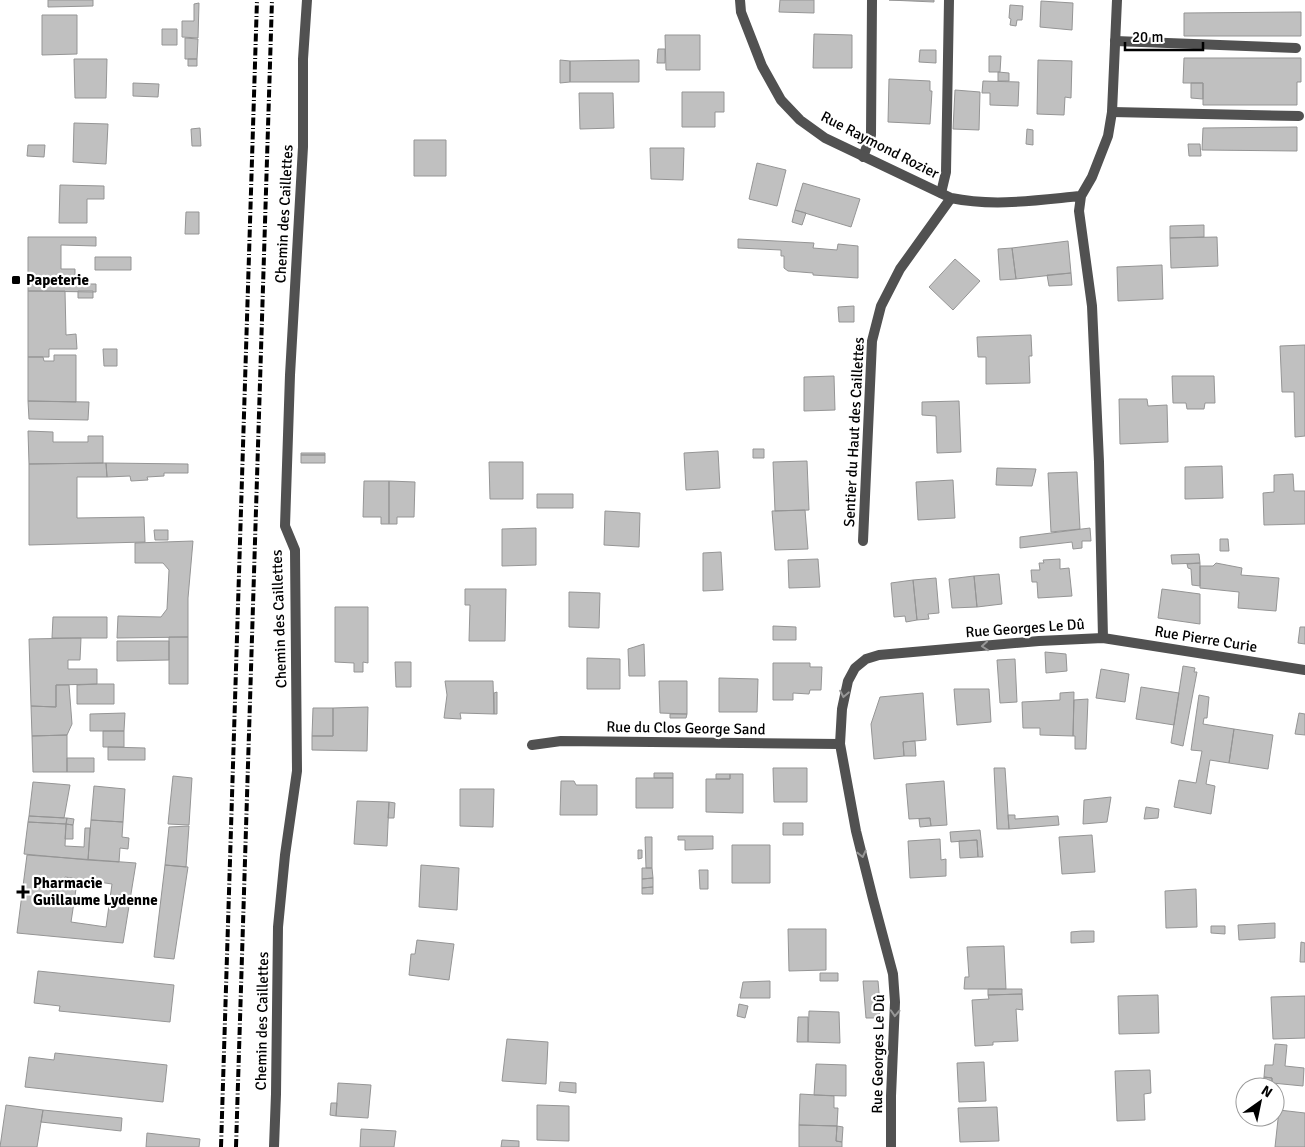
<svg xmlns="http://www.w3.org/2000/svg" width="1305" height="1147" font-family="Signika,sans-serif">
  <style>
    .building { fill: #c0c0c0; stroke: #959595; fill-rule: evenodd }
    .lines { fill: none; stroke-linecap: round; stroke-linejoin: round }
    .lane { stroke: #515151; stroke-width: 10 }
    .street { stroke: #515151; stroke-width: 10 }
    .rail { stroke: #000; stroke-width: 4; stroke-dasharray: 8 2.5 1 2.5; stroke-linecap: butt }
    .oneway { stroke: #979797 }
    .poi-dot { fill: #000; stroke: #fff; stroke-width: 2 }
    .labels { text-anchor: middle; stroke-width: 4.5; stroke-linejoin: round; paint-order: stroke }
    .street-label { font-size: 15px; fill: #000; stroke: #fff }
    .poi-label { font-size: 15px; font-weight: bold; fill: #000; stroke: #fff; text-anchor: start }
  </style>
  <rect width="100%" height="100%" fill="#fff"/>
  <!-- building -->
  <path class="building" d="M48 0H93V6L48 7Z
    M780 0H814V13L779 12Z
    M889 0H934V2Z
    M1041 1 1073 3 1072 30 1040 27Z
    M199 3 198 38 182 37V21H194V4Z
    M1010 5 1023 6 1022 20H1017L1016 26 1010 25 1011 19 1009 18Z
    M1301 12V36H1184V13Z
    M42 15H77V54L42 55Z
    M162 29H177V45H162Z
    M814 34 852 35V68H813Z
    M665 35H700V70H666Z
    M185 38 198 39 197 59H185Z
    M658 49H665V63H657Z
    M920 50H936V63L919 62Z
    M989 56H1001L1000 72H989Z
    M1184 58H1301V82H1297V105H1203V83H1183Z
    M74 59H107L106 98H75Z
    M188 59H197V66H188Z
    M560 60 570 61V82L560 83Z
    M639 60V82H570V61Z
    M1038 60 1072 61 1071 98 1065 97 1064 115 1037 114Z
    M998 72 1009 73V81H998Z
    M889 79 930 81V91H932L930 124 888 122Z
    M983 81 1019 82 1018 106 990 105V93H982Z
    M133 83 159 84 158 97 133 96Z
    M1191 83H1203V99L1191 98Z
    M955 90 980 92 979 130 953 129Z
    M682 92H724V112H715V127H682Z
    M579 93H613L614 128 580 129Z
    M74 123 108 124 106 164 73 162Z
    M1297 127V151L1202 150 1203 128Z
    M200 128 201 146H192L191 129Z
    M1027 129 1033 130V145L1026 144Z
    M414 140H446V176H414Z
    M1188 144H1200L1201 156H1189Z
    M28 145H45L44 157 27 156Z
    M650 148H684L683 180 651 179Z
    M757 163 786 170 777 206 749 199Z
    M803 183 860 199 851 227 795 210Z
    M60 185 104 186V199H87V223H59Z
    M795 210 806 213 802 225 792 222Z
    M186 212H199V234H185Z
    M1204 225V237L1170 238V226Z
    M28 237H96V246L61 245V269H75V284H96V292L28 291Z
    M1217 237 1218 266 1171 268 1170 238Z
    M738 239 814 243 813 248 837 250 838 244 858 246V278L813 275V273L788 271 784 268V256H781V250L738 248Z
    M1068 241 1071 273 1016 279 1012 248Z
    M1012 248 1016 279 1000 280 998 249Z
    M95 257H131V270H95Z
    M955 259 980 281 953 310 929 287Z
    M1162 265 1163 299 1118 301 1117 267Z
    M1071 273 1072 285 1049 286 1047 275Z
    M28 291H65L66 335 76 334 77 349H49V357H28Z
    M78 291H93V298H78Z
    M854 306V322H839L838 307Z
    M1031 335 1032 356H1029L1030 383 986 384V357H978L977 337Z
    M1305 345V436L1295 437 1294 392H1282L1280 346Z
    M103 349H117V366H104Z
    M54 355H76V402L28 401V357H43L44 361H54Z
    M834 376 835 410 804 411V377Z
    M1172 376H1214L1215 403H1205L1204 409H1187L1186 403H1173Z
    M1119 399H1147L1148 406 1167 405 1168 442 1120 444Z
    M28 401 89 402 88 420 29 419Z
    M959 401 961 452 937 453 936 416 922 415V402Z
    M28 431 53 432V442H88V436H103V463L29 464Z
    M753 449H764V458H753Z
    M718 451 720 488 686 490 684 453Z
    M301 453H325V455H301Z
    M301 455H325V463H301Z
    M807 461 809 510 775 511 773 462Z
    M489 462H523V499H490Z
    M106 463 107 477H77V518L144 517 145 542 29 545V464Z
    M106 463 188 464V473H164V476L147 477 148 480 131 481 130 476 107 477Z
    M1222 466 1223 498 1185 499V467Z
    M997 468 1036 469 1032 486 996 485Z
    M1077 472 1080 529 1051 532 1048 473Z
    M1293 474 1294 491H1305V524L1264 525 1263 493 1274 492V475Z
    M953 480 955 518 918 520 916 482Z
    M364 481H389V524H381V517H363Z
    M389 481 415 482 414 517H397V524H389Z
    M537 494H573V508H537Z
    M805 510 808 549 775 550 772 511Z
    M605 511 640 513 639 547 604 545Z
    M536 528V565L502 566V529Z
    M1090 528 1091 541H1082V548L1073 549 1072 542 1020 548V537Z
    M154 530H168V540H155Z
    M1220 539H1228L1229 551H1220Z
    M193 541 188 598V637L117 638 118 616 161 617 167 609 169 570 163 563H135V543Z
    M721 552 723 590 703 591V553Z
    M1199 554 1200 563 1172 564 1171 555Z
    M818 559 820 587 789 588 788 560Z
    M1060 559V569L1069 568 1072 596 1038 598 1037 582H1032L1031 570H1040L1039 563H1044L1043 560Z
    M1200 563V586L1192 585 1191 569 1188 568 1187 564Z
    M1216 563 1242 568 1241 575 1279 578 1276 611 1238 608 1239 592 1200 588V566H1213Z
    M999 574 1002 604 977 607 974 576Z
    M974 576 977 607 952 608 949 579Z
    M936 578 939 613 928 614 929 619 917 620 913 580Z
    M913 580 917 620 906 622 905 616 894 617 891 583Z
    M465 589H506L505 641H469L470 605H465Z
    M1162 589 1200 594V624L1158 618Z
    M569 592 600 593 599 628 569 627Z
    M335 607H368V663L363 662V672H354V663L335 662Z
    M53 617H107V638H52Z
    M773 626 796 627V640H773Z
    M1300 627H1305V644L1298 643Z
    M169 637H188V684H169Z
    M81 638 80 660H68V669H97V684L56 685V707L31 706 29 639Z
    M117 641H169V660L117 661Z
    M644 644 645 676H629L628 649Z
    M1045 652 1066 654 1067 671 1046 673Z
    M587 658 620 659V689H587Z
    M1015 659 1017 702 1000 703 997 660Z
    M395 662H411V687H396Z
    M773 663H810V667H822L821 690H810L809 694 793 693V700H773Z
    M1183 666 1195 668 1194 672H1197L1183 746 1171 743Z
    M1101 669 1129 674 1125 702 1096 698Z
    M719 678 758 679 757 712H719Z
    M445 681H493L494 714 460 713 461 719 444 718 447 695Z
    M659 681H687V714L660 713Z
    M97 684H114V704H77V685Z
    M56 685H69L72 724 67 735 32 736 31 706 56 707Z
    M1141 687 1179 693 1174 725 1136 719Z
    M954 689H989L991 722 957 725Z
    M497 692V714H494V693Z
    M1074 692 1073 736 1040 735V728H1023L1022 702 1060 700V693Z
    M923 693 926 740 903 742 904 756 874 759 871 724 880 697Z
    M1199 695 1209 697 1207 718H1204L1203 724 1234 729 1229 763 1210 760 1206 784 1215 786 1211 814 1174 807 1179 780 1196 783 1202 751 1191 750Z
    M1088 699 1086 749H1075V736H1073L1074 700Z
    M368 707 367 751 312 750V736H333V708Z
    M313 708H333V736H312Z
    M125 713 124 731H90V714Z
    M1299 713 1305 714V735L1295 734Z
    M670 714H687L686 718H670Z
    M1234 729 1273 735 1268 769 1229 763Z
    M103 731H124V747H103Z
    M67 735V772H33L32 736Z
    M915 741 916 756H904L903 742Z
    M108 747 145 748V760H108Z
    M67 758H94V772H67Z
    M773 768H807V802H774Z
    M994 768H1005L1009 829H997Z
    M654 773H673V778H654Z
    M716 774H730V779H716Z
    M730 774H743V813L706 812V779H730Z
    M173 776 192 778 189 825 168 824Z
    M636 778H673V808H636Z
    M561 781H574L576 785H597V815H560Z
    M944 781 947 825 931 826 930 818 909 819 906 784Z
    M33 782 70 785 64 818 29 816Z
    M94 786 125 789 123 822 91 820Z
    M460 789H494L493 827 460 826Z
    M1111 797 1107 822 1083 824 1084 800Z
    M357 801 389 802 387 846 354 844Z
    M389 802 395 803 394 818H388Z
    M1146 807 1159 809 1158 818 1144 819Z
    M1008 815H1015V819L1058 816 1059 825 1009 829Z
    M29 816 67 818 66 824 28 822Z
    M67 818 74 819 73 825 66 824Z
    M930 818 931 826 920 827 919 819Z
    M91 820 123 822 122 837 129 838 128 849 120 848 119 862 88 860Z
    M28 822 66 824 65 846 84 847 85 828H90L88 860 24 854Z
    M783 823H803V835H783Z
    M66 824 73 825V839H65Z
    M189 826 186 867 165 865 169 827Z
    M980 830 983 857H978L977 840 951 842 950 832Z
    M1092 835 1095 872 1062 874 1059 837Z
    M678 836H713V849L685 850V840H678Z
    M645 837H652V868H646Z
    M940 839 941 860 946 859V876L910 878 908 841Z
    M977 840 978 857 960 858 959 841Z
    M732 845H770V883H732Z
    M638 850H642V858L638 859Z
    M27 855 136 863 123 943 17 933ZM65 877 112 884 106 927 71 922 76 889 63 888Z
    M165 865 188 867 174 959 154 957Z
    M421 865 459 868 457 910 419 907Z
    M642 868H652L653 878 642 879Z
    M699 870H708V889H700Z
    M653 878V887L642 888V879Z
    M653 887V894H642V888Z
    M1196 889 1197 927 1166 928 1165 891Z
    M1275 923V938L1239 940 1238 925Z
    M1211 926H1225V934L1211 933Z
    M788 929H826V970L789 971Z
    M1082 931H1094V942L1071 943V932Z
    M417 940 454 944 449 980 409 975 411 954H415Z
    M1301 942 1305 943V962H1300Z
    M1004 946 1006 989H964L965 977H969L967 947Z
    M38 971 174 985 170 1022 59 1011 60 1006 34 1003Z
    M820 973H838V981H820Z
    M770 981V998H740L743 982Z
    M863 981H878L880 1004 879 1018H866Z
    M988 989H1022V994L988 995Z
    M1022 994 1023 1010 1016 1009 1018 1041 993 1042V1045L975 1046 972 1000 989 999 988 995Z
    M1158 995 1159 1033 1119 1034 1118 996Z
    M1305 996V1038L1273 1039 1271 997Z
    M739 1004 748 1006 745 1018 737 1016Z
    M809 1011 839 1012 840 1043 808 1042Z
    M798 1017H808V1042H797Z
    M507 1039 548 1042 546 1084 502 1081Z
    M1275 1044 1287 1045 1285 1066 1304 1068 1303 1086 1272 1083V1078L1264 1077 1265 1065H1273Z
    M55 1053 167 1065 163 1102 25 1087 29 1057 54 1060Z
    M984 1062 986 1101 959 1102 957 1063Z
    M816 1064 846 1065V1096L814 1095Z
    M1150 1070 1151 1093 1144 1094 1145 1120 1117 1121 1115 1071Z
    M1264 1077 1272 1078V1083L1263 1082Z
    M560 1082 576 1083V1093L559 1091Z
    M338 1083 371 1085 368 1118 336 1116Z
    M800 1094 834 1096V1108H838L837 1126 799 1125Z
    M331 1103H337L336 1116 330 1115Z
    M6 1105 43 1110 37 1147H0Z
    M537 1105 569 1106V1141L537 1140Z
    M997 1107 999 1141 960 1142 958 1108Z
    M43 1110 122 1118 121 1131 41 1122Z
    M1279 1110 1305 1113V1147H1275Z
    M799 1125 837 1126 836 1141 842 1142V1147H799Z
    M837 1126 843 1127 842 1142 836 1141Z
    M361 1129 396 1131 394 1147H360Z
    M147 1133 200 1139 199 1147H146Z
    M502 1140 519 1141V1147H501Z"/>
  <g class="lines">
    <!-- lane -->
    <path class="lane" d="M1115 41 1296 48
      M1112 112 1299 116
      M863 157 871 135 872 0
      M941 193 946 172 949 0"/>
    <!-- street -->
    <path class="street" d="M740 0 741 12 762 66 781 100 800 120 825 138 951 198C994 207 1038 200 1081 196
      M863 541 872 341 881 306 900 269 951 198
      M1103 638 1099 462 1092 306 1079 211 1081 196 1092 177 1108 136 1112 112 1117 0
      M532 745 561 741 840 744
      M274 1147 276 1094 278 927 285 855 297 771 295 550 285 526 290 375 303 147V59L307 0
      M891 1147V1096L895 1002 893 974 873 899 856 831 840 744 842 709 848 681 855 668 866 659 879 655 1039 641 1103 638 1305 670"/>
    <!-- rail -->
    <path class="rail" d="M221 1147 257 0
      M236 1147 272 0"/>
  </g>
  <!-- one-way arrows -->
  <defs><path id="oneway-chevron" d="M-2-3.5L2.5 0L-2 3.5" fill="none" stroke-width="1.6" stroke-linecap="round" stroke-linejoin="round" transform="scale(1.25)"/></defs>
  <g class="oneway">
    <use href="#oneway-chevron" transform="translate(985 646) rotate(175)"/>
    <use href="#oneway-chevron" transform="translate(844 694) rotate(101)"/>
    <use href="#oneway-chevron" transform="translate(862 854) rotate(77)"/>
    <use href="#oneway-chevron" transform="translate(895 1013) rotate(93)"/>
  </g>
  <!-- markers -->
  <g class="poi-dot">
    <rect x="11" y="275" width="10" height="10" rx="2.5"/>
    <path d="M20.5 884.5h5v5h5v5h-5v5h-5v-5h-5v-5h5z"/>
  </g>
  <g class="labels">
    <!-- street labels -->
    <g class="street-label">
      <text transform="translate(880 145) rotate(27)" y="5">Rue Raymond Rozier</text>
      <text transform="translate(284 214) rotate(-87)" y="5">Chemin des Caillettes</text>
      <text transform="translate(854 432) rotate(-87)" y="5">Sentier du Haut des Caillettes</text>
      <text transform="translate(279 619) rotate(-92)" y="5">Chemin des Caillettes</text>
      <text transform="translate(1025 628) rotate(-4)" y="5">Rue Georges Le Dû</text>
      <text transform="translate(1206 639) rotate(9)" y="5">Rue Pierre Curie</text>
      <text transform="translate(686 728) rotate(1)" y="5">Rue du Clos George Sand</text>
      <text transform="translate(262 1021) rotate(-89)" y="5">Chemin des Caillettes</text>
      <text transform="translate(878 1054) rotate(-89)" y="5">Rue Georges Le Dû</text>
    </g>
    <!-- poi labels -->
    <g class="poi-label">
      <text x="26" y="285">Papeterie</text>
      <text x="33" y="888">Pharmacie<tspan x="33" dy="17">Guillaume Lydenne</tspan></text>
    </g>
  </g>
  <!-- north arrow -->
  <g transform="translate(1260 1102) rotate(33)"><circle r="24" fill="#ffffff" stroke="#999999"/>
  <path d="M0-4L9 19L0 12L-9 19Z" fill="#000000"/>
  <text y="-8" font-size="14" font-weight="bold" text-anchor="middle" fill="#000000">N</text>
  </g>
  <!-- scale -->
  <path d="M1125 42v8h78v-8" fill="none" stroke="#000000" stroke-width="2.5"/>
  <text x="1132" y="42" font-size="15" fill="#000000" stroke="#ffffff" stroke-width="4" paint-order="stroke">20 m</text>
</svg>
